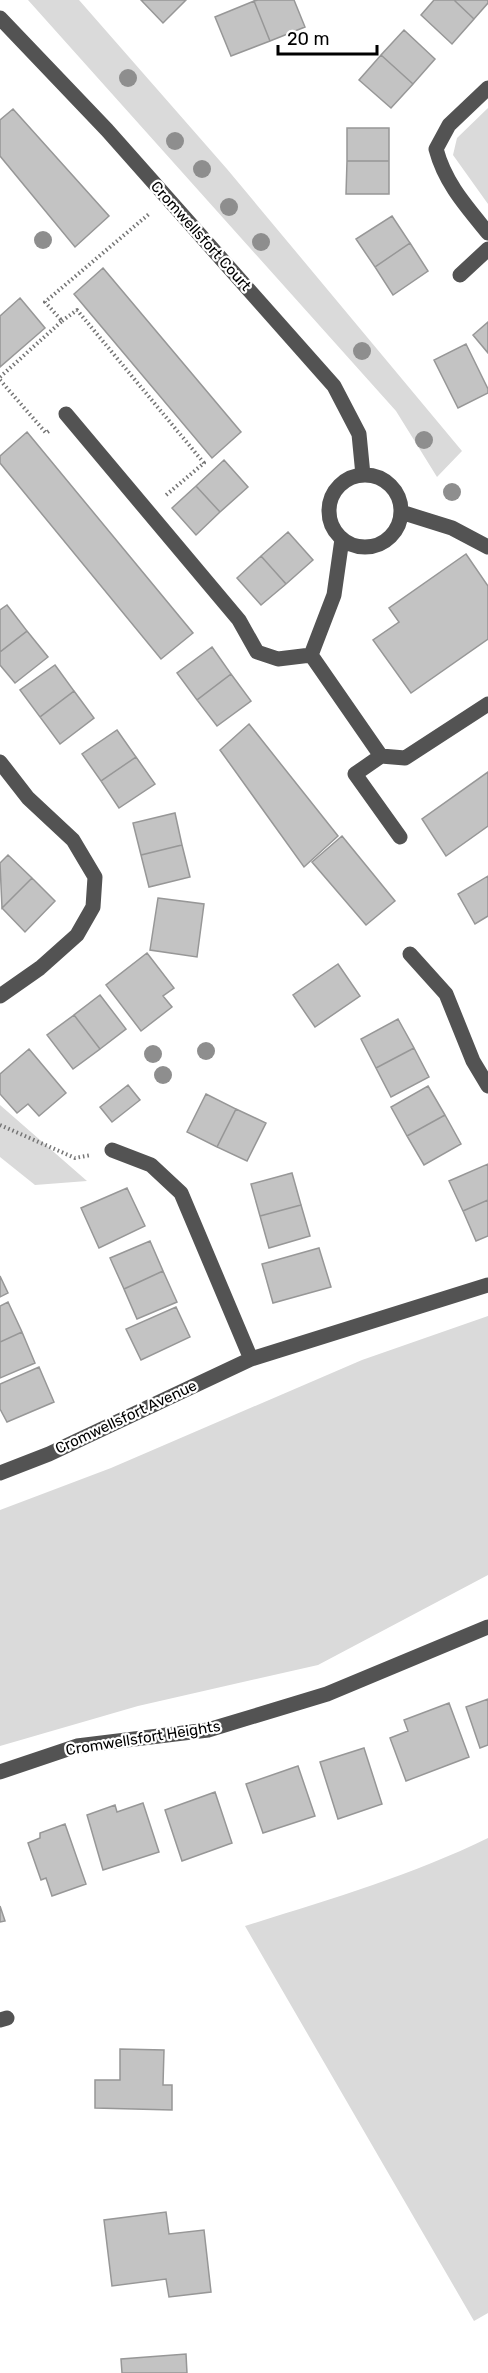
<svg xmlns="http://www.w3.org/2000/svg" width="488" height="2373" font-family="Rubik,sans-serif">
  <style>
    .green { fill: #dadada }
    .building { fill: #c3c3c3; stroke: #979797; stroke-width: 1.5 }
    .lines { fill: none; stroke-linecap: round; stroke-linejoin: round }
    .path { stroke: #757575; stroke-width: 4; stroke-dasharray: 1.5 3; stroke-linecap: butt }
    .minor { stroke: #535353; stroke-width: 15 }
    .tree { fill: #8e8e8e }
    .labels { text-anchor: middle; stroke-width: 4.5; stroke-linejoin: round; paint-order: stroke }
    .street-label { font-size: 15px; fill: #000; stroke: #fff }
  </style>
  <rect width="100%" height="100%" fill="#fff"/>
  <!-- green -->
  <path class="green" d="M28 0H79L227 169 462 451 437 477 396 411Z
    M488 108V204L453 155 457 138Z
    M0 1105 87 1181 35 1185 0 1157Z
    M488 1316V1575L318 1665 138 1706 0 1746V1510L111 1468 362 1360Z
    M488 1838V2313L474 2321 245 1926C328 1900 410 1876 488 1838Z"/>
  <!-- building -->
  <path class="building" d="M141 0H186L163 23Z
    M258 0H294L305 27 270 41 254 1Z
    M434 0H454L474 19 452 44 421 15Z
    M454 0H488V3L474 19Z
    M254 1 270 41 231 56 215 17Z
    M404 30 435 59 413 84 381 55Z
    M381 55 413 84 391 108 359 80Z
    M13 109 109 216 75 247 0 156V120Z
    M347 128H389V161H347Z
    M347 161H389V194H346Z
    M392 216 410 243 375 267 356 239Z
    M410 243 428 271 393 295 375 267Z
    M103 268 241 432 212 458 74 294Z
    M20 298 45 328 0 367V316Z
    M488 322V353L473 335Z
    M466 344 488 389V393L458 408 434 360Z
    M27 432 193 633 161 659 0 463V456Z
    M224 460 248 487 220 512 196 486Z
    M196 486 220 512 196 535 172 508Z
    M288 532 313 560 286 584 261 556Z
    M466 554 488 586V639L411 693 373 640 399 622 389 608Z
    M261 556 286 584 261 605 237 578Z
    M7 605 27 631 0 652V610Z
    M27 631 48 657 15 683 0 665V652Z
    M212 647 231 674 197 700 177 673Z
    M55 665 74 691 40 717 20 690Z
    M231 674 251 701 217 726 197 700Z
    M74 691 94 718 60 744 40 717Z
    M249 724 338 836 304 867 220 750Z
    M117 730 136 757 101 781 82 754Z
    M136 757 155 784 119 808 101 781Z
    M488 772V826L446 856 422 819Z
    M175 813 182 845 141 855 133 823Z
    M342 836 395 901 366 925 312 862Z
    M182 845 190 877 149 887 141 855Z
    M8 855 32 878 2 908 0 863Z
    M488 876V916L475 924 458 894Z
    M32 878 55 901 25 932 2 908Z
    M158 898 204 904 197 957 150 950Z
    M147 953 174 988 163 996 172 1007 141 1031 106 985Z
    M338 964 360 996 315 1027 293 995Z
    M100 995 126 1029 100 1049 74 1015Z
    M74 1015 100 1049 73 1069 47 1035Z
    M398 1019 414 1048 376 1068 361 1039Z
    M414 1048 429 1077 391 1097 376 1068Z
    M29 1049 66 1093 39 1116 28 1104 17 1113 0 1094V1074Z
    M128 1085 140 1100 112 1122 100 1107Z
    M428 1086 445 1115 407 1136 391 1107Z
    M206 1094 236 1109 217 1147 187 1132Z
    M236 1109 266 1123 247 1161 217 1147Z
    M445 1115 461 1144 424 1165 407 1136Z
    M488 1164V1200L463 1211 449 1181Z
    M292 1173 301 1205 260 1216 251 1184Z
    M127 1188 145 1226 99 1248 81 1208Z
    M488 1200V1236L476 1241 463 1211Z
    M301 1205 310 1236 269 1248 260 1216Z
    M150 1241 163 1271 124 1289 110 1258Z
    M319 1248 331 1287 273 1303 262 1264Z
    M163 1271 177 1302 137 1319 124 1289Z
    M0 1276 8 1293 0 1297Z
    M8 1302 22 1332 0 1342V1306Z
    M176 1307 190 1337 141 1360 126 1329Z
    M22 1332 35 1363 0 1378V1342Z
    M39 1367 54 1402 7 1422 0 1409V1384Z
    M488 1699V1745L480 1748 466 1707Z
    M449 1703 469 1757 406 1781 390 1738 408 1731 404 1720Z
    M364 1748 382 1804 338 1819 320 1762Z
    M298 1766 315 1816 263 1833 246 1784Z
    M215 1792 232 1843 182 1861 165 1810Z
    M143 1803 159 1852 103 1870 87 1815 115 1805 117 1812Z
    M65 1824 86 1884 52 1896 46 1878 41 1880 28 1843 40 1838V1833Z
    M0 1906 5 1921 0 1922Z
    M120 2049 164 2050 163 2085H172V2110L95 2108V2080H120Z
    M166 2212 169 2234 204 2230 211 2292 169 2297 166 2279 112 2286 104 2220Z
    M186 2354 187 2373H122L121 2359Z"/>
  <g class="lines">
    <!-- path -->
    <path class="path" d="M62 321 77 310 204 463 165 496
      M0 377 62 321 45 302 149 214
      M0 380 46 433 49 431
      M0 1125 75 1158 91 1155"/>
    <!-- minor -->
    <path class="minor" d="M0 18 107 130 334 386 359 434 363 475
      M488 88 449 125 436 149C445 183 466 206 488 233
      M460 275 488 249
      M66 414 239 620 257 652 278 659 311 655 381 756 405 758 488 704
      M329 511a36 36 0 1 1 72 0a36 36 0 1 1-72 0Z
      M401 512 452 528 488 547
      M311 655 334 595 342 539
      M381 756 355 774 400 837
      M0 762 28 798 73 840 95 877 93 907 77 935 40 968 0 996
      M410 954 446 994 473 1061 488 1086
      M112 1150 151 1165 181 1193 251 1359
      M0 1473 49 1454 251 1359 488 1285
      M0 1772 77 1746 208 1730 327 1694 488 1627
      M0 2020 7 2018"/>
  </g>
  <!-- trees -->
  <g class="tree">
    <circle cx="128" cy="78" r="9"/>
    <circle cx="175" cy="141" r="9"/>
    <circle cx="202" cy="169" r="9"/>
    <circle cx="229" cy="207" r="9"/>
    <circle cx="43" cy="240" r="9"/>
    <circle cx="261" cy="242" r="9"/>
    <circle cx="362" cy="351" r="9"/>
    <circle cx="424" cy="440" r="9"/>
    <circle cx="452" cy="492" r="9"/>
    <circle cx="206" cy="1051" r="9"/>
    <circle cx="153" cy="1054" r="9"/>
    <circle cx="163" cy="1075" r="9"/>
  </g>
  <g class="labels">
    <!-- street labels -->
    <g class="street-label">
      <text transform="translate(201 236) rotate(48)" y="5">Cromwellsfort Court</text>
      <text transform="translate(126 1417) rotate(-25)" y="5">Cromwellsfort Avenue</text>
      <text transform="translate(143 1738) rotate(-9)" y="5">Cromwellsfort Heights</text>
    </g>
  </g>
  <!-- scale -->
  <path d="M278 45v9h99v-9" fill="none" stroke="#000000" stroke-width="3"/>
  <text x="287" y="45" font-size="18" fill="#000000" stroke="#ffffff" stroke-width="4.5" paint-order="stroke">20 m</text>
</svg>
